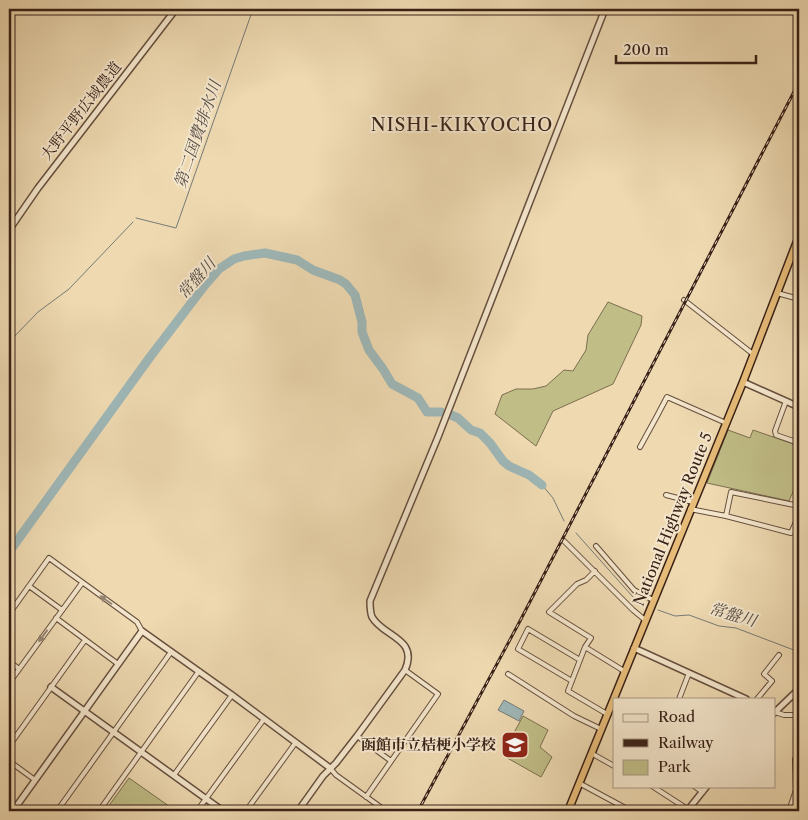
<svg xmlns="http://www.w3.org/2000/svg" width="808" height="820" font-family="'Libre Caslon Text','Noto Serif JP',serif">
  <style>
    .green { fill: #c0bd87; stroke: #7c6f4f }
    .water { fill: #9eb7b7; stroke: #767b77 }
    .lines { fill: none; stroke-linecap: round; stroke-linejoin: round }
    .stream { stroke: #767b77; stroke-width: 1 }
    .river { stroke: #9eb7b7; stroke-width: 9 }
    .minor-casing { stroke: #664f3e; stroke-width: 6 }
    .tertiary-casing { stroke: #664f3e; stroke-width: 8 }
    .trunk-casing { stroke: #392117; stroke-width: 9 }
    .minor { stroke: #f4e6cc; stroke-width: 4 }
    .tertiary { stroke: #f4e6cc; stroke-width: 5 }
    .trunk { stroke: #e7bc78; stroke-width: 6 }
    .rail-casing { stroke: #392117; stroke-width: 3 }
    .rail { stroke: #f4e6cc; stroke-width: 1; stroke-dasharray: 4; stroke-linecap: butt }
    .oneway { fill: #968472 }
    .labels { text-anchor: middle; stroke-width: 4; stroke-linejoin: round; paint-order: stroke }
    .street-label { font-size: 15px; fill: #392117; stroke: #f4e6cc }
    .poi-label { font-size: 15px; font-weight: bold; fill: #392117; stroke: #f4e6cc; text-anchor: end }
    .water-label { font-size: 16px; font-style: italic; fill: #574e47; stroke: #f4e6cc }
    .quarter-label { font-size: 18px; letter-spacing: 1px; fill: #392117; stroke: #f4e6cc }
  </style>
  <rect width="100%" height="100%" fill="#eed9b1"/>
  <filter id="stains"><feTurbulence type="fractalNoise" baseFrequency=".004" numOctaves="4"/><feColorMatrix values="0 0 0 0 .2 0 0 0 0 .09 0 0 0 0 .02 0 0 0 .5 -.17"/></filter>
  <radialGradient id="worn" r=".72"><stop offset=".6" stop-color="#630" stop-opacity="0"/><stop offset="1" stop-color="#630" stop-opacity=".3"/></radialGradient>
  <!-- green -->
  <path class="green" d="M608 302 642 316 641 325 613 384 553 411 536 446 495 414 502 395 516 389H533L546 386 564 370 573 371 586 350 588 335Z
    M728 430 750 438 753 430 799 446V478L789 501 707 483Z
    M523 716 548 730 540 747 552 757 541 777 502 755Z
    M129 778 176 811H105Z"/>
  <!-- water -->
  <path class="water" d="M504 700 524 711 519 721 498 710Z"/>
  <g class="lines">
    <!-- stream -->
    <path class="stream" d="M136 218 176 228 253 9
      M9 342 38 312 69 289 133 222
      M542 485 553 498 564 521
      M576 533 633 597 643 605
      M658 610 675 616 689 615 719 626 736 628 799 652"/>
    <!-- river -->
    <path class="river" d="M451 415 458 418 471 430 480 433 490 443 503 461 509 466 529 475 542 485
      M9 552 150 357 205 285 219 269 234 259 244 256 265 253 297 260 313 270 340 280 346 284 355 295 362 322V332L369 350 383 369 392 384 418 398 427 412H441"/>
    <defs>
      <path id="minor" d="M777 293 799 299
        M684 300 753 354
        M786 401 775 431 776 435 799 443
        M640 447 657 416 667 397 726 423
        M666 495 693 502
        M690 509 726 516 791 533 799 515
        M726 516 731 492 799 506
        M564 541 633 610 645 620
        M596 546 634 590 653 600
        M595 571 586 580 577 584 549 612 591 638 585 647 568 691 607 714
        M29 586 62 610
        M9 614 49 558 137 622 142 631
        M56 618 118 664
        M585 647 624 671
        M9 661 19 669
        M508 674 574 716 601 729
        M572 681 518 649 528 629 580 660
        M9 683 82 583
        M679 699 689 673
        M757 699 772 681 764 674 779 655
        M775 712 784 715H799
        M357 736 391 761
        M9 746 85 640
        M591 753 614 766
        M9 761 35 780
        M330 768 336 775 386 811
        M174 775 232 695
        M579 783 631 811
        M652 786 689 810
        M694 786 703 792
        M366 797 438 694 405 670
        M57 811 171 652
        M99 811 199 671
        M197 811 264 719
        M246 811 296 742
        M789 811 796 790 795 759 799 757"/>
      <path id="tertiary" d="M9 230 38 188 176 9
        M743 382 799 407
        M634 648 746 699
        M51 687 223 811
        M774 713 799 689
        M13 811 142 631 232 695 330 768
        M298 811 323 776 336 763 357 736 405 670C419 638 383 637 372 617 370 612 370 606 370 601L438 437 605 9
        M687 811 707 786"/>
      <path id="trunk" d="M568 811 743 382 799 236"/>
    </defs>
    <!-- minor casing -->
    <use href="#minor" class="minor-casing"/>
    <!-- tertiary casing -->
    <use href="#tertiary" class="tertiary-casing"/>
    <!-- trunk casing -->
    <use href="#trunk" class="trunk-casing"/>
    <!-- minor -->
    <use href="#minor" class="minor"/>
    <!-- tertiary -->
    <use href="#tertiary" class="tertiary"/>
    <!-- trunk -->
    <use href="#trunk" class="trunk"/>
    <defs>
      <path id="rail" d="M418 811 520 621 799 82"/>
    </defs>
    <!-- rail casing -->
    <use href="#rail" class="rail-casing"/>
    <!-- rail -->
    <use href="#rail" class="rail"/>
  </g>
  <!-- one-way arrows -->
  <defs><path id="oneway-solid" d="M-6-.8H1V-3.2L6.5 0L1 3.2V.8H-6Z" transform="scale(1.25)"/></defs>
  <g class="oneway">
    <use href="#oneway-solid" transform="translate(106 600) rotate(-145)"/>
    <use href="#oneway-solid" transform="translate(43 636) rotate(126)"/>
  </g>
  <!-- icons -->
  <defs>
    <symbol id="school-square" viewBox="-11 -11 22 22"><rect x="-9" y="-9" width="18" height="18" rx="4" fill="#8f2418" stroke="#f4e6cc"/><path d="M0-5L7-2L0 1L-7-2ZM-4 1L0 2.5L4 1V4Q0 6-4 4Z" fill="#fff"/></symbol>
  </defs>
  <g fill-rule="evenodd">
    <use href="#school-square" x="499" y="729" width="32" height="32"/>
  </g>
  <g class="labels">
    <!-- street labels -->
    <g class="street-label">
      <text transform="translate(81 111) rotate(-52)" y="5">大野平野広域農道</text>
      <text transform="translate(673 519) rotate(-68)" y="5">National Highway Route 5</text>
    </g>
    <!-- poi labels -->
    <g class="poi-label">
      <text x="496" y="750">函館市立桔梗小学校</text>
    </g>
    <!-- water labels -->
    <g class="water-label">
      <text transform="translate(197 134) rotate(-71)" y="6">第二国費排水川</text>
      <text transform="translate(196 278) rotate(-48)" y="6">常盤川</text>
      <text transform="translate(733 614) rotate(17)" y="6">常盤川</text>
    </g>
    <!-- quarter labels -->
    <g class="quarter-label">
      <text x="462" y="131">NISHI-KIKYOCHO</text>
    </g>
  </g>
  <!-- margin -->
  <rect width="808" height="820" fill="none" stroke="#eed9b1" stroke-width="30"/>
  <rect x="10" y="10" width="788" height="800" fill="none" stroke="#392117" stroke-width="2.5"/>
  <rect x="15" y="15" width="778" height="790" fill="none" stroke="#392117"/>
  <!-- legend -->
  <rect x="613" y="698" width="162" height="90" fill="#f4e6cc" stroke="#a99784"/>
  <rect x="623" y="714" width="25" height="8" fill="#f4e6cc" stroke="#a99784"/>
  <text x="658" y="722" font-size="15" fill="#392117">Road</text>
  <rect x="623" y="739" width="25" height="8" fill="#392117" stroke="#a99784"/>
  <text x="658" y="748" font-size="15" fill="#392117">Railway</text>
  <rect x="623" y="760" width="25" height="15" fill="#c0bd87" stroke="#a99784"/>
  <text x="658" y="772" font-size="15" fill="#392117">Park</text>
  <!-- scale -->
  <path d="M616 55v8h140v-8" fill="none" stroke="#392117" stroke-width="2.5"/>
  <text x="623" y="55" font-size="15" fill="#392117" stroke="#f4e6cc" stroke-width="4" paint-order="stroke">200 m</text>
  <rect width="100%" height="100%" filter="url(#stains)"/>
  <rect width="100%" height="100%" fill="url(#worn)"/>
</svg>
